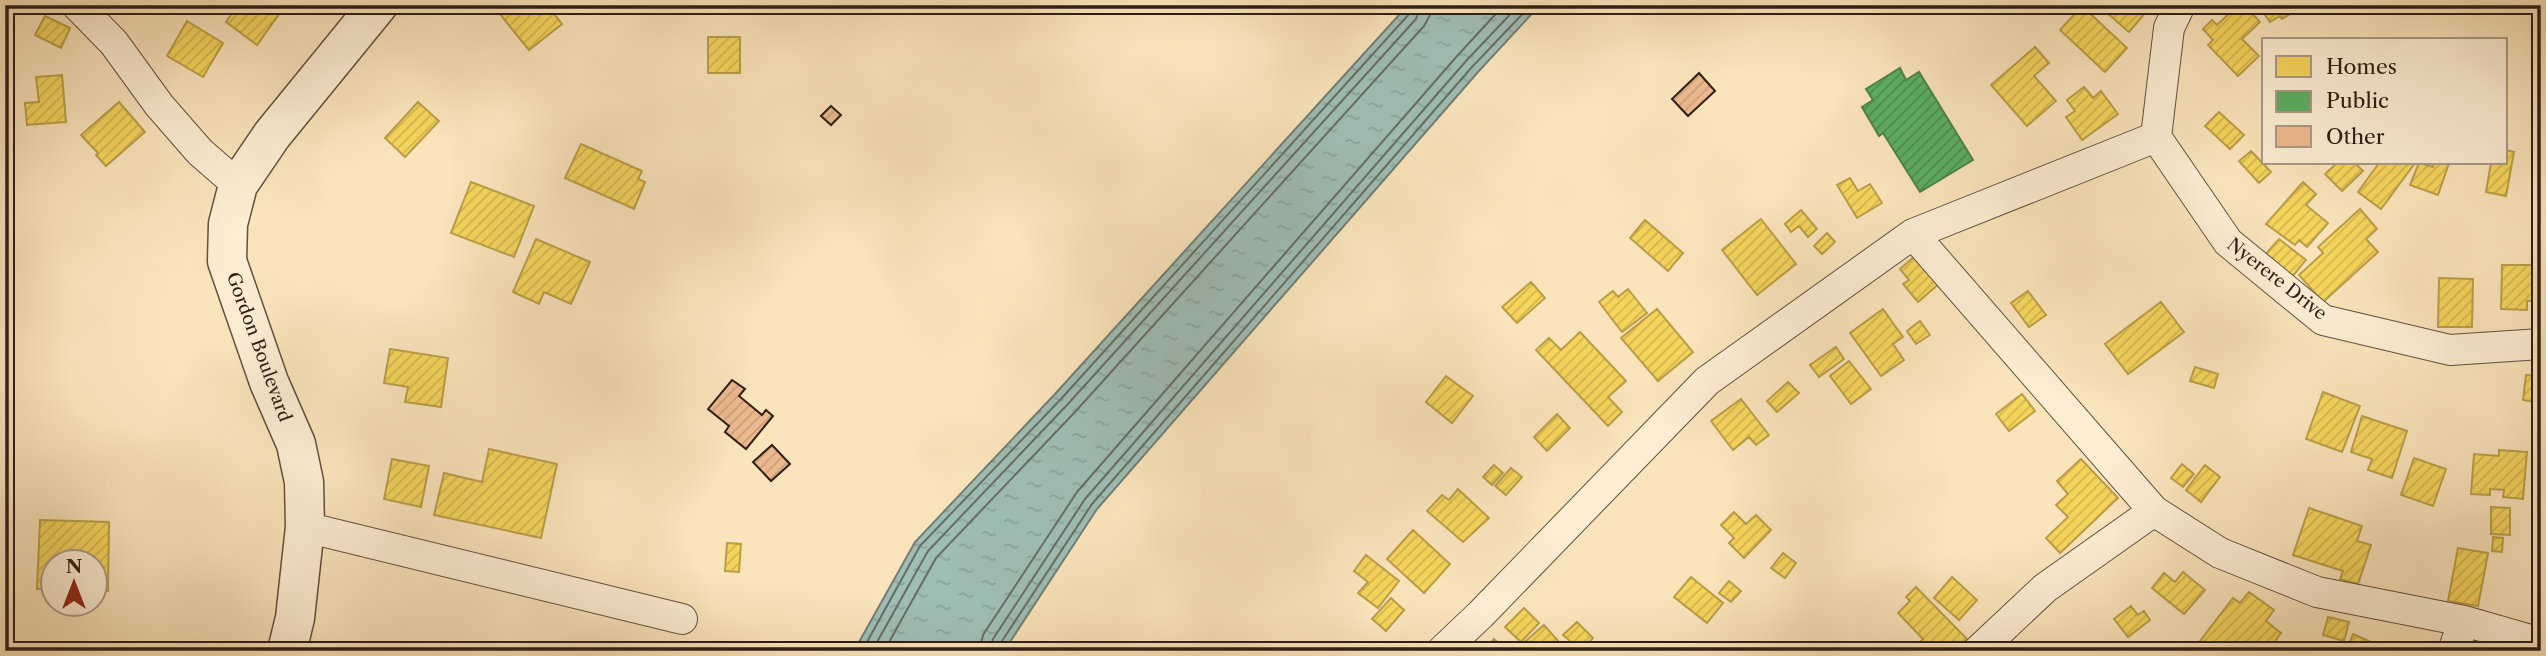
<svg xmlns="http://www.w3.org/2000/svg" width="2546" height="656" font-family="'Libre Caslon Text',serif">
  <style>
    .water { fill: url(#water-ripples); stroke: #727e75; stroke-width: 2 }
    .homes { fill: url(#homes-hatch); stroke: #ba9e47; stroke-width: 2 }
    .public { fill: url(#public-hatch); stroke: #4d834a; stroke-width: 2 }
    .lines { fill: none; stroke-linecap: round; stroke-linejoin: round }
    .shore { stroke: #666e66; stroke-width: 2 }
    .building { fill: url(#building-hatch); stroke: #2e1e16; stroke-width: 2 }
    .minor-casing { stroke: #61503f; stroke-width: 32 }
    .tertiary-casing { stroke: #61503f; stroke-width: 41 }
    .minor { stroke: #fcedd3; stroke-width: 30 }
    .tertiary { stroke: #fcedd3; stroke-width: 38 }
    .labels { text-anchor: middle; stroke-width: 7; stroke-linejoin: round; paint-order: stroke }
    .street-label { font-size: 18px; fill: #2e1e16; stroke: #fcedd3 }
  </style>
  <defs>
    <pattern id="water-ripples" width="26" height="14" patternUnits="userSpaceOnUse" patternTransform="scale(1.75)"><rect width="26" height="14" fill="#9fbeb5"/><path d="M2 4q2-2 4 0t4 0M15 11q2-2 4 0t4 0" fill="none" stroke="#89a39b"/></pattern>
    <pattern id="homes-hatch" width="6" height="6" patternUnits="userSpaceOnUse" patternTransform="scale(1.75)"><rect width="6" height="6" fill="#f6d55c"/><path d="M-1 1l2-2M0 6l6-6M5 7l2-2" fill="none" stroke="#d3b64f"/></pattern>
    <pattern id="public-hatch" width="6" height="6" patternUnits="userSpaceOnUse" patternTransform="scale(1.75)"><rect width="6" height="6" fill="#5aae61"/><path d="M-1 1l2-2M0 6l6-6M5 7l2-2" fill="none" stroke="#4b8d4f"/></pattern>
    <pattern id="building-hatch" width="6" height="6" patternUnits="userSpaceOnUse" patternTransform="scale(1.75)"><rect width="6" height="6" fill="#ecb98f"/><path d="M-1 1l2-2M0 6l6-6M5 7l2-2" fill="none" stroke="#cb9f7b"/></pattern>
  </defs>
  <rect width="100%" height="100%" fill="#fae4bb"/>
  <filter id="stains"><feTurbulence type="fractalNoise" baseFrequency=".00286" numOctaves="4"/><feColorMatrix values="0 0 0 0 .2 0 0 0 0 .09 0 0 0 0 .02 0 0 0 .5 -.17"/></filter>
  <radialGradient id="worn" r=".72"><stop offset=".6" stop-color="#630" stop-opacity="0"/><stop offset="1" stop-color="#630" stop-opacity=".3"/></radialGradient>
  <!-- water -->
  <path class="water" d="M1408 5H1540L1478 72 1097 509 1004 651H854L915 542 1055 394Z"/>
  <!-- homes -->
  <path class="homes" d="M238 5 248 12 253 5 285 6 257 45 226 22Z
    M509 5H547L562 24 529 50 499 13Z
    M2098 5H2152L2129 32Z
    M2238 5H2244L2260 22 2242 39 2259 56 2238 76 2208 45 2213 40 2203 29 2212 20 2217 25Z
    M2274 5H2305L2282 19 2280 16 2270 22 2263 12Z
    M2082 6 2127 48 2105 72 2060 30Z
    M45 16 70 28 61 48 35 35Z
    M187 21 223 43 203 77 167 56Z
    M708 37H740V73H708Z
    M2035 47 2049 63 2034 76 2056 101 2027 126 1991 85Z
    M62 75 66 122 27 125 25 103 39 102 36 77Z
    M2084 87 2093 98 2101 91 2118 114 2082 140 2066 117 2075 111 2067 100Z
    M119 102 145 132 106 166 96 155 98 153 81 135Z
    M418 102 439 121 405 157 385 138Z
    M2219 112 2244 135 2230 149 2205 126Z
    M581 144 642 171 638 179 645 182 634 209 565 178Z
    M2506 150 2514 152 2506 196 2486 192 2491 163H2506Z
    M2251 151 2271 172 2259 183 2239 161Z
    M2535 154H2541V212H2532Z
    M2337 163H2355L2363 171 2342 191 2325 174Z
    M2379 163H2415L2381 209 2358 192Z
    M2419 163 2433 167 2434 163H2449L2438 195 2410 185Z
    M1850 178 1858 191 1870 184 1882 203 1857 218 1837 185Z
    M471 182 534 206 514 257 451 233Z
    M2303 182 2316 194 2306 205 2328 223 2307 247 2299 240 2295 245 2266 224Z
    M2360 209 2377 229 2366 239 2378 252 2323 302 2299 275 2323 253 2318 247Z
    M1801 210 1817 229 1808 237 1799 226 1791 232 1785 224Z
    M1761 219 1796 264 1757 295 1722 250Z
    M1645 220 1683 253 1668 271 1630 238Z
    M1827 233 1835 242 1822 254 1814 246Z
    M536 239 590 262 571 304 544 292 539 304 513 292Z
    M2279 239 2306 260 2292 277 2265 255Z
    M1916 255 1940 283 1918 302 1903 284 1909 280 1900 269Z
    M2502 265H2541V301H2527V310L2501 309Z
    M2439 278 2473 279 2472 327H2438Z
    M1531 282 1545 298 1517 323 1502 307Z
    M1628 289 1647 313 1622 332 1599 302 1613 291 1618 297Z
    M2028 291 2046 315 2029 327 2011 303Z
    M2161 302 2184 332 2128 374 2105 344Z
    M1657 309 1693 352 1658 381 1621 338Z
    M1883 309 1903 337 1893 344 1904 360 1881 376 1850 333Z
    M1920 321 1930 335 1916 344 1907 331Z
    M1580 332 1626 381 1608 397 1622 412 1608 426 1536 350 1549 338 1561 350Z
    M1836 347 1844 359 1819 377 1810 365Z
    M390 349 448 358 441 407 405 402 408 387 384 383Z
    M1849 361 1871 389 1851 404 1830 376Z
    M2195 367 2218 374 2214 388 2190 381Z
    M2526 375 2541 376V403L2523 400Z
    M1446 376 1473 396 1452 423 1426 402Z
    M1788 382 1799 393 1777 412 1767 401Z
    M2323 392 2360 406 2342 452 2306 439Z
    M2022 394 2035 411 2009 431 1996 414Z
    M1741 399 1769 435 1756 445 1749 437 1733 450 1711 421Z
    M1557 414 1570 428 1547 451 1534 437Z
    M2362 416 2407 431 2392 478 2368 470 2372 459 2351 452Z
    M489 449 557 464 541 538 434 515 444 473 482 482Z
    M2499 450 2527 452 2523 499 2503 497 2504 490 2490 489V495L2471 494 2474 454 2499 456Z
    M2414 458 2446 469 2433 506 2401 495Z
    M392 459 429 466 421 507 384 499Z
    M2081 459 2118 498 2060 553 2046 538 2068 517 2056 505 2068 494 2057 481Z
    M2182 464 2194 474 2183 487 2171 478Z
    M1494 465 1503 473 1492 485 1483 477Z
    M2205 465 2220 477 2201 502 2186 490Z
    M1511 468 1522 477 1506 495 1495 486Z
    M1458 489 1489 518 1463 542 1427 511 1442 495 1449 500Z
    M2491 507 2510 508V535L2491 534Z
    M2309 508 2362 526 2357 541 2371 545 2358 584 2340 579 2343 571 2293 555Z
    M1734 512 1746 524 1756 515 1771 530 1744 558 1729 543 1734 538 1721 525Z
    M40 520 109 522 108 591 94 590V562H52V589H37Z
    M1413 530 1450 564 1424 593 1387 559Z
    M2493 537 2503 538 2502 552 2492 551Z
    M727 543 741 544 739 572 725 571Z
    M2458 548 2488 553 2478 606 2448 601Z
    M1783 553 1796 563 1785 578 1771 568Z
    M1366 555 1399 581 1378 608 1358 593 1368 582 1354 571Z
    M2183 572 2205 590 2184 614 2152 588 2164 573 2175 582Z
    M1691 577 1723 603 1707 623 1674 597Z
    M1952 577 1977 600 1959 620 1934 598Z
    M1729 581 1741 591 1731 602 1719 593Z
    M1916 587 1967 639 1955 651H1915L1913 648 1923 639 1898 613 1910 601 1906 597Z
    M2249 592 2274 610 2266 621 2281 633 2268 651H2205L2197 645 2233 598 2240 603Z
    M1391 598 1404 610 1386 631 1372 619Z
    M56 604H85V608L56 607Z
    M2131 606 2138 615 2144 611 2150 620 2128 637 2114 619Z
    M1524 608 1539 623 1521 642 1505 627Z
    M2328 617 2349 622 2344 641 2323 635Z
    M1577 622 1593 638 1581 651 1563 635Z
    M1544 625 1567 651H1524L1520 646Z
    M2353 634 2371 642 2367 651H2346Z
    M1494 639 1508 651H1484Z"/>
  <!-- public -->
  <path class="public" d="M1900 68 1906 80 1919 72 1973 160 1920 192 1883 133 1879 136 1862 107 1873 100 1866 89Z"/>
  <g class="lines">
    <!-- shore -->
    <path class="shore" d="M862 651 920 546 1061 399 1410 13 1412 5
      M872 651 928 551 1067 405 1416 19 1421 5
      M884 651 936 558 1075 412 1424 26 1430 15 1431 5
      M979 651 983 635 1077 492 1458 55 1504 5
      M990 651 993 639 1085 499 1466 61 1519 5
      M999 651 1000 644 1092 504 1472 67 1531 5"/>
  </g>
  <!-- building -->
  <path class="building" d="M1699 73 1715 91 1688 116 1672 99Z
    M831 106 841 115 831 125 821 116Z
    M732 380 745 389 739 396 762 415 766 410 773 416 746 449 725 432 729 426 708 409Z
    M772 445 790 464 771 481 753 462Z"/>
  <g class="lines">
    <defs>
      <path id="minor" d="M77 5 114 43 159 105 200 152 238 185
        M2180 5 2169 28 2156 137 2228 242 2323 320 2450 350 2541 344
        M1913 234 2154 511 2220 553 2317 592 2464 621 2541 643
        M305 527 682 619
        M1442 651 1481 614 1707 381 1913 234 2156 137
        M1978 651 2045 588 2154 511
        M2453 651 2464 621"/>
      <path id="tertiary" d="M287 651 295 618 305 527 304 482 296 444 269 382 227 261 228 224 238 185 272 135 378 5"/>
    </defs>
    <!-- minor casing -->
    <use href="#minor" class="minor-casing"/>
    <!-- tertiary casing -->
    <use href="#tertiary" class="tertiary-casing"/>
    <!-- minor -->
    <use href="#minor" class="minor"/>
    <!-- tertiary -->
    <use href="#tertiary" class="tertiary"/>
  </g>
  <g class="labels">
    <!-- street labels -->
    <g class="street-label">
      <text transform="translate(2277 279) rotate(38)" y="6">Nyerere Drive</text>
      <text transform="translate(259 347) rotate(70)" y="6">Gordon Boulevard</text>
    </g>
  </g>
  <!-- margin -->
  <rect width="2546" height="656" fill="none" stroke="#fae4bb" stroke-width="28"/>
  <rect x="7" y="7" width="2532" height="642" fill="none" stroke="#2e1e16" stroke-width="3.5"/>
  <rect x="14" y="14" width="2518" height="628" fill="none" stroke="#2e1e16" stroke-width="2"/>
  <!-- legend -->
  <rect x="2262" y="38" width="245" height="126" fill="#fcedd3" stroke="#aa9a87" stroke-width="2"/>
  <rect x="2276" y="56" width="35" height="21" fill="#f6d55c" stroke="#aa9a87" stroke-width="2"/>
  <text x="2326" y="74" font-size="21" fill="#2e1e16">Homes</text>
  <rect x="2276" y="91" width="35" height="21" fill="#5aae61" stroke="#aa9a87" stroke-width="2"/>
  <text x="2326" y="108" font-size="21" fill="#2e1e16">Public</text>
  <rect x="2276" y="126" width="35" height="21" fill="#ecb98f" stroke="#aa9a87" stroke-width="2"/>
  <text x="2326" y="144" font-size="21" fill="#2e1e16">Other</text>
  <!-- north arrow -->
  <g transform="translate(74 583)"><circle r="33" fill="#fcedd3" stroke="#aa9a87" stroke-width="2"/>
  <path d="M0-5L12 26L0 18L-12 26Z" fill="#8f2418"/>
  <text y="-10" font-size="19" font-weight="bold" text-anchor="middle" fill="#2e1e16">N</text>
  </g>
  <rect width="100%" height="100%" filter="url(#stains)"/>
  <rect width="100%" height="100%" fill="url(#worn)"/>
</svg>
